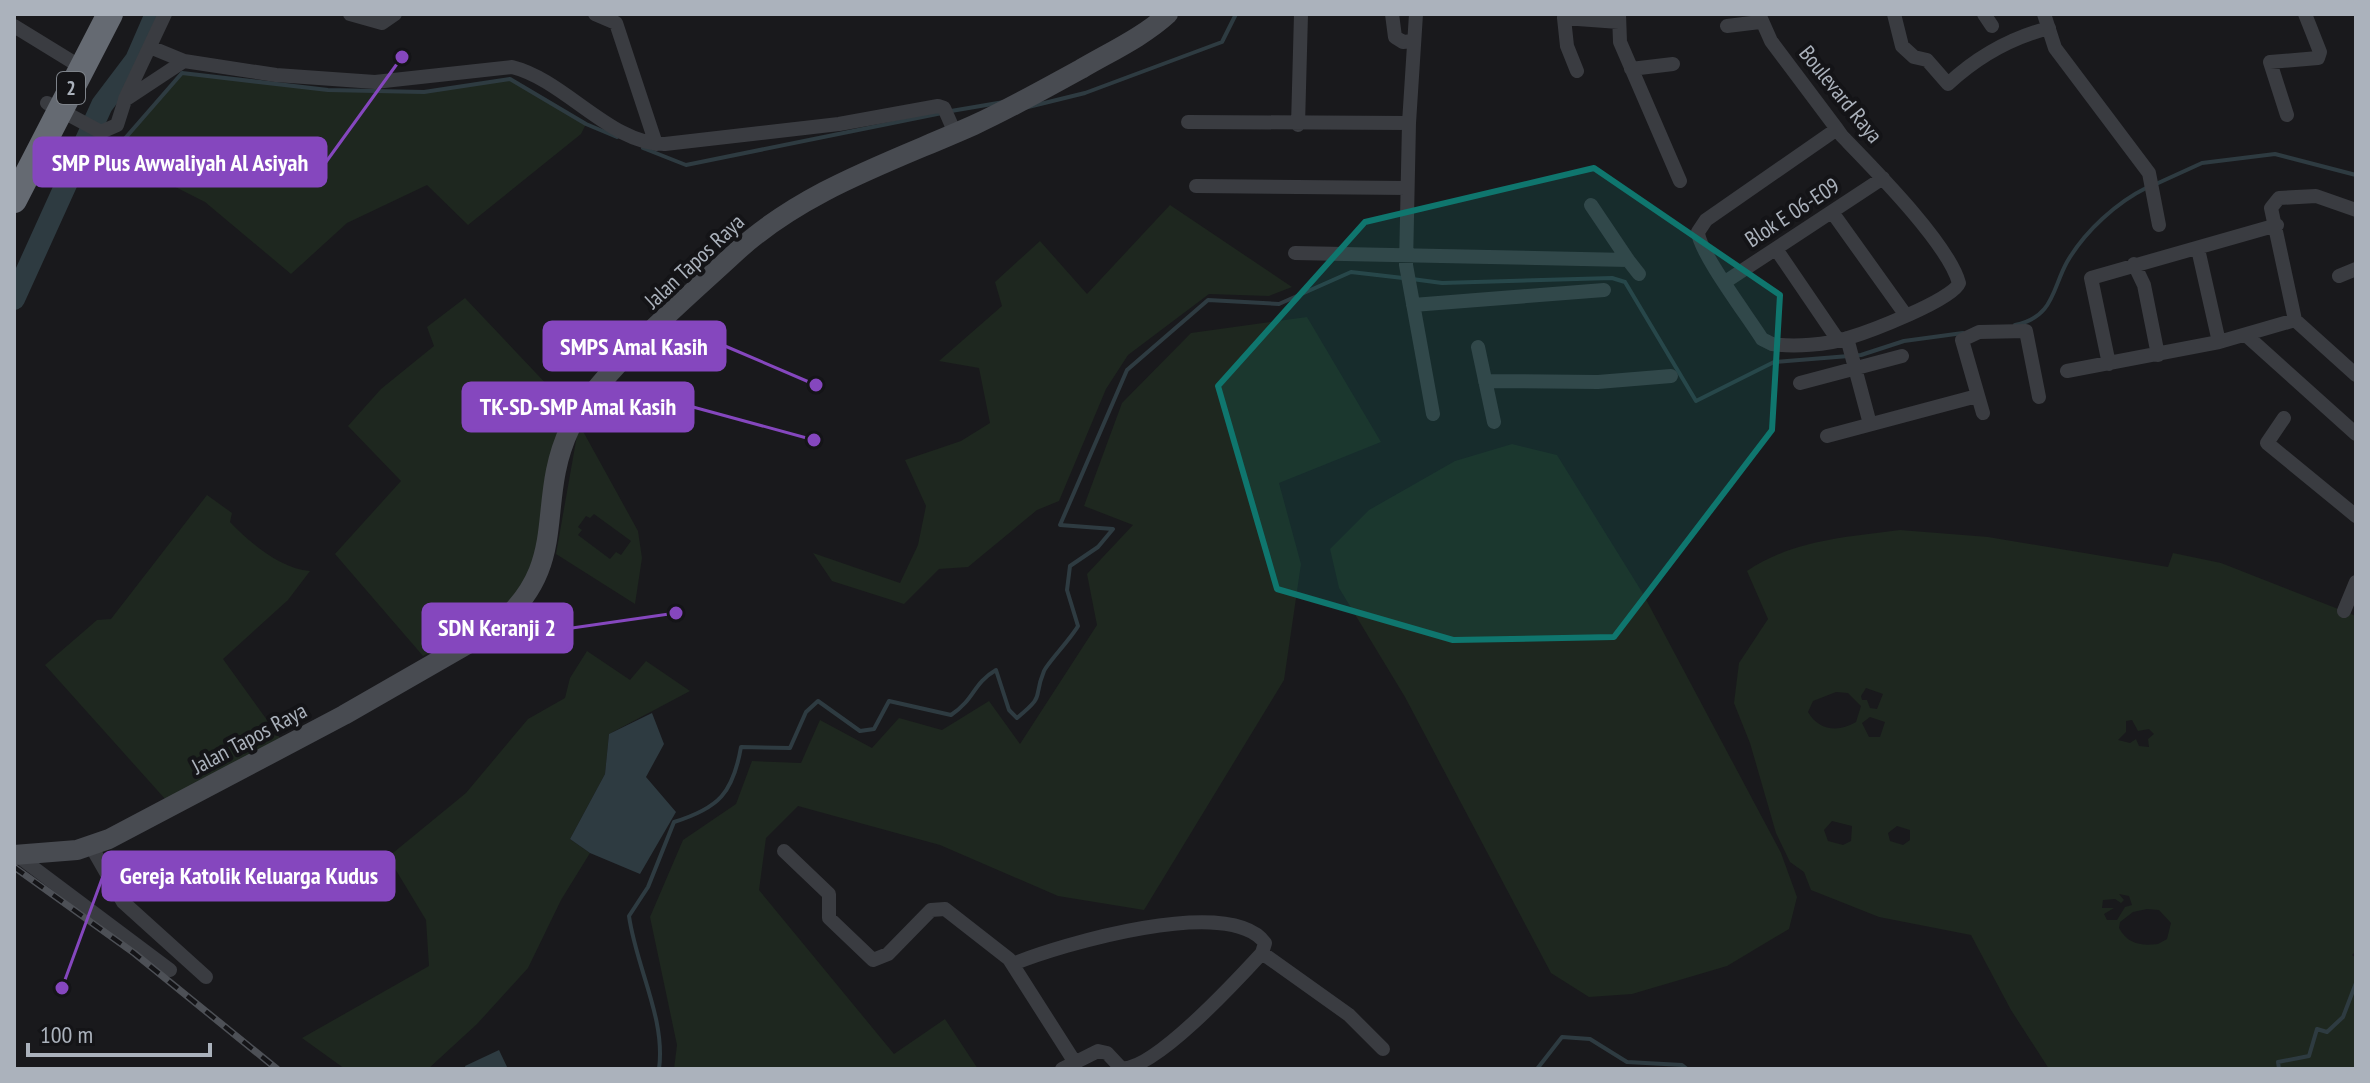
<svg xmlns="http://www.w3.org/2000/svg" width="2370" height="1083" font-family="'PT Sans Narrow',sans-serif">
  <style>
    .green { fill: #1e271f; fill-rule: evenodd }
    .water { fill: #2e3b41 }
    .lines { fill: none; stroke-linecap: round; stroke-linejoin: round }
    .stream { stroke: #2e3b41; stroke-width: 4 }
    .river { stroke: #2e3b41; stroke-width: 22 }
    .street { stroke: #3a3c41; stroke-width: 14 }
    .secondary { stroke: #484b51; stroke-width: 20 }
    .highway { stroke: #656a72; stroke-width: 26 }
    .rail-casing { stroke: #4d5056; stroke-width: 7 }
    .rail { stroke: #141417; stroke-width: 4; stroke-dasharray: 12; stroke-linecap: butt }
    .marked { fill: #0f766e; fill-opacity: 0.2; stroke: #0f766e; stroke-width: 6; stroke-linejoin: round }
    .labels { text-anchor: middle; stroke-width: 8; stroke-linejoin: round; paint-order: stroke }
    .shield { fill: #141417; stroke: #7e838a; stroke-width: 2 }
    .shield-label { font-size: 20px; font-weight: bold; fill: #abb2bc }
    .street-label { font-size: 22px; fill: #abb2bc; stroke: #141417 }
    .leader { fill: none; stroke: #8547be; stroke-width: 3 }
    .callout-dot { fill: #8547be; stroke: #141417; stroke-width: 3 }
    .callout { fill: #8547be; stroke: #8547be; stroke-width: 3 }
    .callout-label { font-size: 24px; text-anchor: middle; font-weight: bold; fill: #fff }
  </style>
  <rect width="100%" height="100%" fill="#19191c"/>
  <!-- green -->
  <path class="green" d="M182 73 328 90 424 92 510 79 586 124 581 134 468 225 427 185 347 223 291 274 205 202 132 165 121 143Z
    M1170 205 1292 287 1269 296 1209 294 1128 355 1106 389 1059 501 1037 510 968 567 939 569 904 604 832 581 813 553 900 583 918 545 926 506 905 460 961 441 990 423 979 368 939 361 1002 306 995 282 1040 241 1087 294Z
    M465 298 571 410 566 418 556 416 553 426 559 431C549 489 549 568 502 610 481 630 448 642 423 656L335 554 401 481 348 426 381 389 434 346 427 327Z
    M1307 317 1381 442 1279 483 1301 564 1284 680 1144 910 1058 896 940 845 798 806 766 838 759 890 894 1054 945 1019 978 1069H674L677 1045 650 917 683 840 736 804 752 761 801 763 820 720 872 748 899 718 942 730 989 701 1020 744 1097 625 1087 574 1133 525 1084 506 1122 403 1191 333Z
    M579 424 638 531 642 558 635 604 556 554ZM594 514 631 541 621 555 616 552 610 559 578 535 582 530 578 527 586 516 590 518Z
    M1512 444 1557 455 1642 592 1781 853 1797 897 1789 929 1727 966 1632 994 1589 997 1551 973 1405 697 1339 588 1330 549 1369 510 1455 461Z
    M207 495 232 513 230 522C250 543 281 569 310 571L288 600 223 659 280 738 166 800 45 665 97 620 111 619Z
    M1900 530 1988 537 2168 567 2173 553 2221 563 2356 616V951L2352 955 2356 958V1069H2049L2011 1010 1971 935 1879 917 1811 890 1804 872 1790 862 1776 833 1750 743 1734 703 1739 663 1768 619 1747 571C1793 540 1846 537 1900 530ZM1866 688 1883 694 1877 709 1870 708 1867 700H1862L1861 696ZM1836 692 1848 693 1861 706 1856 722C1838 733 1818 730 1808 712L1813 701ZM1870 717 1885 722 1880 737H1869L1862 723ZM2132 720 2138 731 2149 729 2154 734 2148 739 2149 747 2139 746 2136 739 2130 743 2118 740 2126 732V721ZM1832 821 1852 826 1851 841 1843 845 1828 841 1824 830ZM1897 826 1910 830V840L1903 845 1890 841 1888 833ZM2119 894 2129 896 2132 905 2125 907 2117 920H2107L2104 914 2114 908H2102L2103 900 2115 899 2121 903 2124 900ZM2147 909 2159 910 2171 923 2167 939 2158 944C2140 946 2128 944 2119 928L2120 922 2133 912Z
    M587 651 630 680 646 661 690 691 609 734 605 774 570 839 590 853 561 900 528 968 477 1024 428 1069H345L302 1038 429 966 426 920 388 857 466 793 528 719 565 698 570 678Z"/>
  <!-- water -->
  <path class="water" d="M652 713 664 744 646 777 676 812 640 874 590 853 570 839 605 774 609 734Z
    M499 1050 508 1069H466L465 1066Z"/>
  <g class="lines">
    <!-- stream -->
    <path class="stream" d="M1024 108 1085 93 1222 42 1236 14
      M951 111 1004 102
      M643 148 686 165 942 113
      M84 149 121 143 182 73 328 90 424 92 510 79 586 124 617 137
      M2156 184 2202 163 2275 154 2356 175
      M1412 279 1442 283 1612 278 1625 282 1696 401 1774 362 1861 355 1904 341 1963 333
      M2015 325C2054 317 2052 289 2067 262 2085 231 2117 202 2148 187
      M659 1069C666 1019 636 967 629 916L648 887 674 822C719 808 733 793 741 747L790 748 806 712 818 701 860 731 874 729 889 701 951 715C976 698 972 684 996 670L1009 710 1017 718C1047 693 1032 700 1044 671 1048 662 1070 640 1078 626L1067 590 1070 566 1098 547 1113 529 1060 525 1127 370 1208 300 1279 304 1351 272 1403 278
      M1537 1069 1562 1037 1590 1039 1627 1062 1682 1065 1687 1069
      M2279 1069 2278 1062 2309 1056 2317 1029 2327 1032 2343 1017 2356 983"/>
    <!-- river -->
    <path class="river" d="M14 299 102 105 136 60 156 14"/>
    <!-- street -->
    <path class="street" d="M350 14 382 23 395 14
      M595 14 616 23 656 144
      M1392 14 1395 37 1403 42 1413 41
      M1416 14 1409 123 1406 265 1433 414
      M1619 14 1620 42 1680 181
      M1759 14 1771 41 1837 129 1842 136C1872 167 1948 243 1959 283 1953 300 1868 332 1848 338 1827 345 1794 347 1772 344L1762 339C1749 318 1699 252 1698 232L1706 220 1837 129
      M1894 14 1902 46 1914 57 1927 60 1948 84C1977 57 2010 38 2049 28
      M1984 14 1992 26
      M2044 14 2055 48 2149 173 2159 225
      M14 26 71 61
      M1727 26 1760 22
      M150 47 184 61
      M1631 69 1673 64
      M1577 71 1567 46 1564 18 1619 22
      M125 99 165 14
      M47 103 101 132 117 125 125 100 184 61 276 75 375 82 512 67C565 80 611 145 665 144L839 124 938 106 944 108 955 133
      M2287 115 2270 62 2318 58 2320 52 2305 14
      M1188 122 1409 123
      M1298 125 1301 14
      M1196 186 1407 188
      M1591 205 1628 260
      M2356 210 2316 196 2279 198 2271 208 2295 320 2356 375
      M1832 212 1905 314
      M1776 249 1838 340
      M2198 249 2219 342
      M1295 253 1628 260 1639 274
      M2134 264 2144 285 2158 355
      M2339 276 2356 269
      M1725 282 1883 178
      M1413 305 1604 290
      M2247 336 2356 434
      M1847 338 1870 424
      M1478 347 1494 422
      M2109 364 2091 278 2277 225
      M2067 371 2219 342 2295 320
      M1485 381 1598 382 1671 376
      M1800 383 1902 356
      M1983 413 1962 340 1979 332 2026 331 2039 397
      M2284 418 2267 443 2356 516
      M1827 436 1977 396
      M2344 611 2356 582
      M91 846 123 902 206 977
      M784 851 829 894V918L873 960 888 954 931 910 945 909 1009 959 1074 1061
      M14 853 170 970
      M1262 953 1349 1015 1383 1049
      M1013 964C1059 945 1230 894 1265 943L1262 953C1239 978 1153 1072 1121 1068L1107 1053 1098 1051 1062 1069"/>
    <!-- secondary -->
    <path class="secondary" d="M14 855 77 850 109 839 344 715 492 630C574 565 533 506 570 428 596 374 689 296 735 253 803 190 891 162 974 125 1011 108 1046 88 1081 69 1110 52 1143 37 1168 14"/>
    <!-- highway -->
    <path class="highway" d="M14 200 110 14"/>
    <defs>
      <path id="rail" d="M14 867 134 953 277 1069"/>
    </defs>
    <!-- rail casing -->
    <use href="#rail" class="rail-casing"/>
    <!-- rail -->
    <use href="#rail" class="rail"/>
  </g>
  <!-- marked area -->
  <path class="marked" d="M1594 168 1780 295 1772 430 1614 637 1453 640 1277 589 1218 386 1365 222Z"/>
  <g class="labels">
    <!-- shield labels -->
    <rect class="shield" x="57" y="72" width="28" height="32" rx="6"/>
    <g class="shield-label">
      <text x="71" y="95">2</text>
    </g>
    <!-- street labels -->
    <g class="street-label">
      <text transform="translate(1841 94) rotate(51)" y="8">Boulevard Raya</text>
      <text transform="translate(1792 212) rotate(-33)" y="8">Blok E 06-E09</text>
      <text transform="translate(694 261) rotate(-43)" y="8">Jalan Tapos Raya</text>
      <text transform="translate(249 738) rotate(-28)" y="8">Jalan Tapos Raya</text>
    </g>
  </g>
  <!-- callouts -->
  <path class="leader" d="M402 57L326 162M816 385L725 346M814 440L693 407M676 613L572 628M62 988L103 876"/>
  <g class="callout-dot">
    <circle cx="402" cy="57" r="8"/>
    <circle cx="816" cy="385" r="8"/>
    <circle cx="814" cy="440" r="8"/>
    <circle cx="676" cy="613" r="8"/>
    <circle cx="62" cy="988" r="8"/>
  </g>
  <g class="callout">
    <rect x="34" y="138" width="292" height="48" rx="8"/>
    <rect x="544" y="322" width="181" height="48" rx="8"/>
    <rect x="463" y="383" width="230" height="48" rx="8"/>
    <rect x="423" y="604" width="149" height="48" rx="8"/>
    <rect x="103" y="852" width="291" height="48" rx="8"/>
  </g>
  <g class="callout-label">
    <text x="180" y="171">SMP Plus Awwaliyah Al Asiyah</text>
    <text x="634" y="355">SMPS Amal Kasih</text>
    <text x="578" y="415">TK-SD-SMP Amal Kasih</text>
    <text x="497" y="636">SDN Keranji 2</text>
    <text x="249" y="884">Gereja Katolik Keluarga Kudus</text>
  </g>
  <!-- border -->
  <rect width="2370" height="1083" fill="none" stroke="#abb2bc" stroke-width="32"/>
  <!-- scale -->
  <path d="M28 1043v12h182v-12" fill="none" stroke="#abb2bc" stroke-width="4"/>
  <text x="40" y="1043" font-size="24" fill="#abb2bc" stroke="#141417" stroke-width="6" paint-order="stroke">100 m</text>
</svg>
